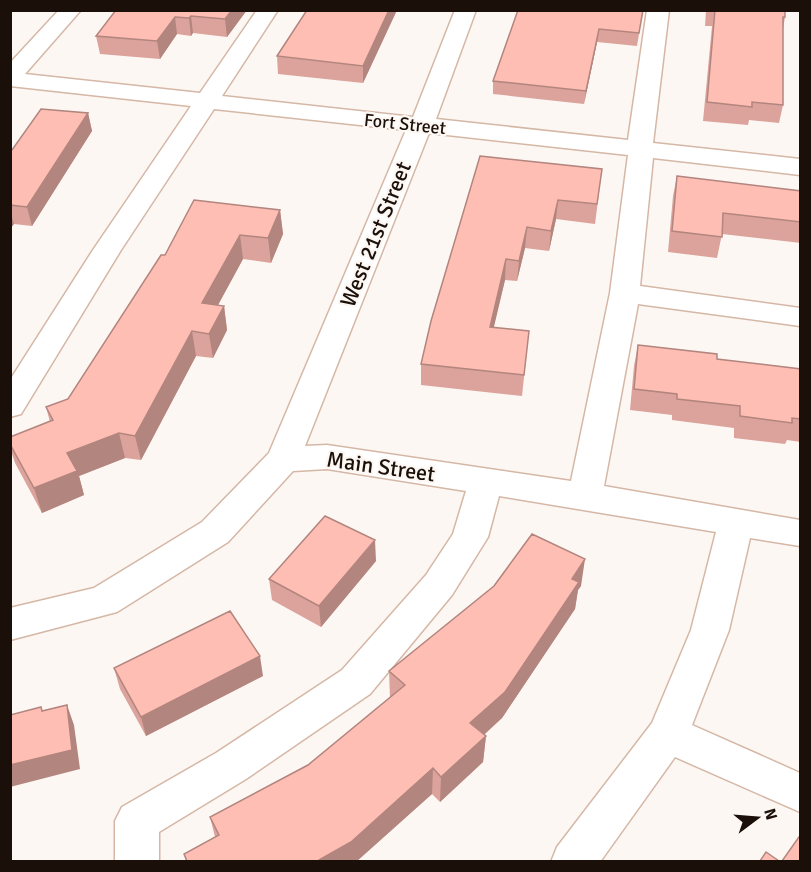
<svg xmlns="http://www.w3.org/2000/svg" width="811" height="872" font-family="Signika,sans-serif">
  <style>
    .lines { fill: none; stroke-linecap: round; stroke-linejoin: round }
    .minor-casing { stroke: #d5b7a6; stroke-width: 3 }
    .minor { fill: #fff; fill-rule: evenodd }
    .wall { fill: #dba39b }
    .shaded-wall { fill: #b2857e }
    .building { fill: #ffbeb4; stroke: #b2857e; stroke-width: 1.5 }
    .labels { text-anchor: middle; stroke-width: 4.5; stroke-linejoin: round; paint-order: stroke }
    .far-street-label { font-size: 18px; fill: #1a0f09; stroke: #fdf7f3 }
    .street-label { font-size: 22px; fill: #1a0f09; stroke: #fdf7f3 }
  </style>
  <rect width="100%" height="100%" fill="#fdf7f3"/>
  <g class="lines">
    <defs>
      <path id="minor" d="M59 10H81L25 74 200 93 257 10H278L222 96 413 117 455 10H476L436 119 628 140 647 10H669L653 143 800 159V175L653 158 640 286 800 308V326L638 304 604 486 800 520V546L750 538 729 630 692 725 800 773V812L675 757 600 862H551L557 847 652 723 691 630 716 532 499 496 488 537 452 595 370 694 246 779 159 832V862H115V821L122 807 216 753 342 670 426 575 453 534 466 491 327 469 293 471 228 542 117 612 10 640V608L94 588 202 522 269 453 406 130 214 109 121 250 21 414 10 417V380L93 250 191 106 10 86V63ZM429 133 628 155 610 293 571 481 327 445 305 446Z"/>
    </defs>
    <!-- minor casing -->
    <use href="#minor" class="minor-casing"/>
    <!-- minor -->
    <use href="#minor" class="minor"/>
  </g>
  <!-- wall -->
  <path class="wall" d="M114 10H247L227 37 193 33 191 36 177 34 160 59 100 54 96 36 115 13Z
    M397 10 363 83 278 74 277 56Z
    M518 10H643L637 46 597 42 584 104 493 94V81Z
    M706 10H785V17L783 29V105L779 123 749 120 748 125 703 121 712 26H705Z
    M88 113 92 131 32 226 14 224 10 229V150H12Z
    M480 156 602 169 595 224 556 219 549 251 525 248 517 281 505 280 493 328 529 331 522 396 421 385V364Z
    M677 176 801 191V243L722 234 717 258 668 252 673 196Z
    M280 210 283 234 271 263 243 259 218 305 224 306 227 330 213 358 196 356 141 460 125 458 79 476 84 495 42 513 15 463 10 448V437L50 422 46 407 68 399 165 255Z
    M638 345 717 359 801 369V442L787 440 785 444 734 438V428L672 420V415L630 410 634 366Z
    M376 561 321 627 272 600 269 579Z
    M581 586 578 590 575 609 502 718 484 735 486 736 483 762 440 802 432 794 357 861H186L184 854 215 837 210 817 308 765 390 698 389 671Z
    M114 668 263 676 146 736 120 689Z"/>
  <!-- shaded-wall -->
  <path class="shaded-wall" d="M232 10H247L227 37 225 19Z
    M389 10H397L363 83V66Z
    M191 16 193 33 191 36 189 18Z
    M175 17 177 34 160 59 157 41Z
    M599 29 597 42 584 104 586 91Z
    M88 113 92 131 32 226 27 207Z
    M558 200 556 219 549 251 551 231Z
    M280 210 283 234 271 263 268 238Z
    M10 211 14 224 10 229Z
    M527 227 525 248 517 281 519 261Z
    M240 235 243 259 206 327 202 303Z
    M506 259 505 280 489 348 490 327Z
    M224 306 227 330 213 358 209 334Z
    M192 331 196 356 141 460 135 436Z
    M119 433 125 458 79 476 84 495 42 513 34 488 67 453Z
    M375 540 376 561 321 627 319 606Z
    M585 559 581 586 578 590 575 609 502 718 468 749 470 723Z
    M260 656 263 676 146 736 141 717Z
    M67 705 74 725 80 769 10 787V765Z
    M486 736 483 762 440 802 441 777Z
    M433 768 432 794 357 861H319V860Z"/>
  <!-- building -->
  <path class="building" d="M116 10H232L225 19 191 16 189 18 175 17 157 41 96 36Z
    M307 10H389L363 66 277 56Z
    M518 10H643L639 33 599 29 586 91 493 81Z
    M715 10H785V17H783V105L752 102V107L707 102Z
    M41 109 88 113 27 207 10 205V150H12Z
    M480 156 602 169 597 204 558 200 551 231 527 227 519 261 506 259 490 327 529 331 524 375 421 364 431 321Z
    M677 176 801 191V222L723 213 722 237 672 231Z
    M194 200 280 210 268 238 240 235 202 303 224 306 209 334 192 331 135 436 119 433 67 453 77 471 34 488 10 444V437L53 420 46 407 68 399 161 255H165Z
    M638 345 717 354V359L801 369V419L792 418V423L740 416V406L677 399V394L634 389Z
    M325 516 375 540 319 606 269 579Z
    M532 534 585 559 572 579 579 582 505 692 470 723 486 736 441 777 433 768 351 842 319 860V861H187L184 854 219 835 210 817 308 765 405 685 389 671 494 586Z
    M230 611 260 656 141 717 114 668Z
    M67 705 72 750 10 765V715L41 707 42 711Z
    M801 834V861H782Z
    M766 852 779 861H760Z"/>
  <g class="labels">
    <!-- far-street labels -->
    <g class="far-street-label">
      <text transform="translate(405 124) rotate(6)" y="6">Fort Street</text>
    </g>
    <!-- street labels -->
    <g class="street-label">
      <text transform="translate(375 234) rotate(-68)" y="8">West 21st Street</text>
      <text transform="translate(381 466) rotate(8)" y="8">Main Street</text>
    </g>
  </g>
  <!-- border -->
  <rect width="811" height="872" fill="none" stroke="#1a0f09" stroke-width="24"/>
  <!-- north arrow -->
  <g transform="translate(757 818) rotate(74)" stroke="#fdf7f3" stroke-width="4.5" paint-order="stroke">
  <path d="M0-4.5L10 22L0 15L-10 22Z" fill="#1a0f09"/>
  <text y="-9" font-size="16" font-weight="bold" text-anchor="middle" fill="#1a0f09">N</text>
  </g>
</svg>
